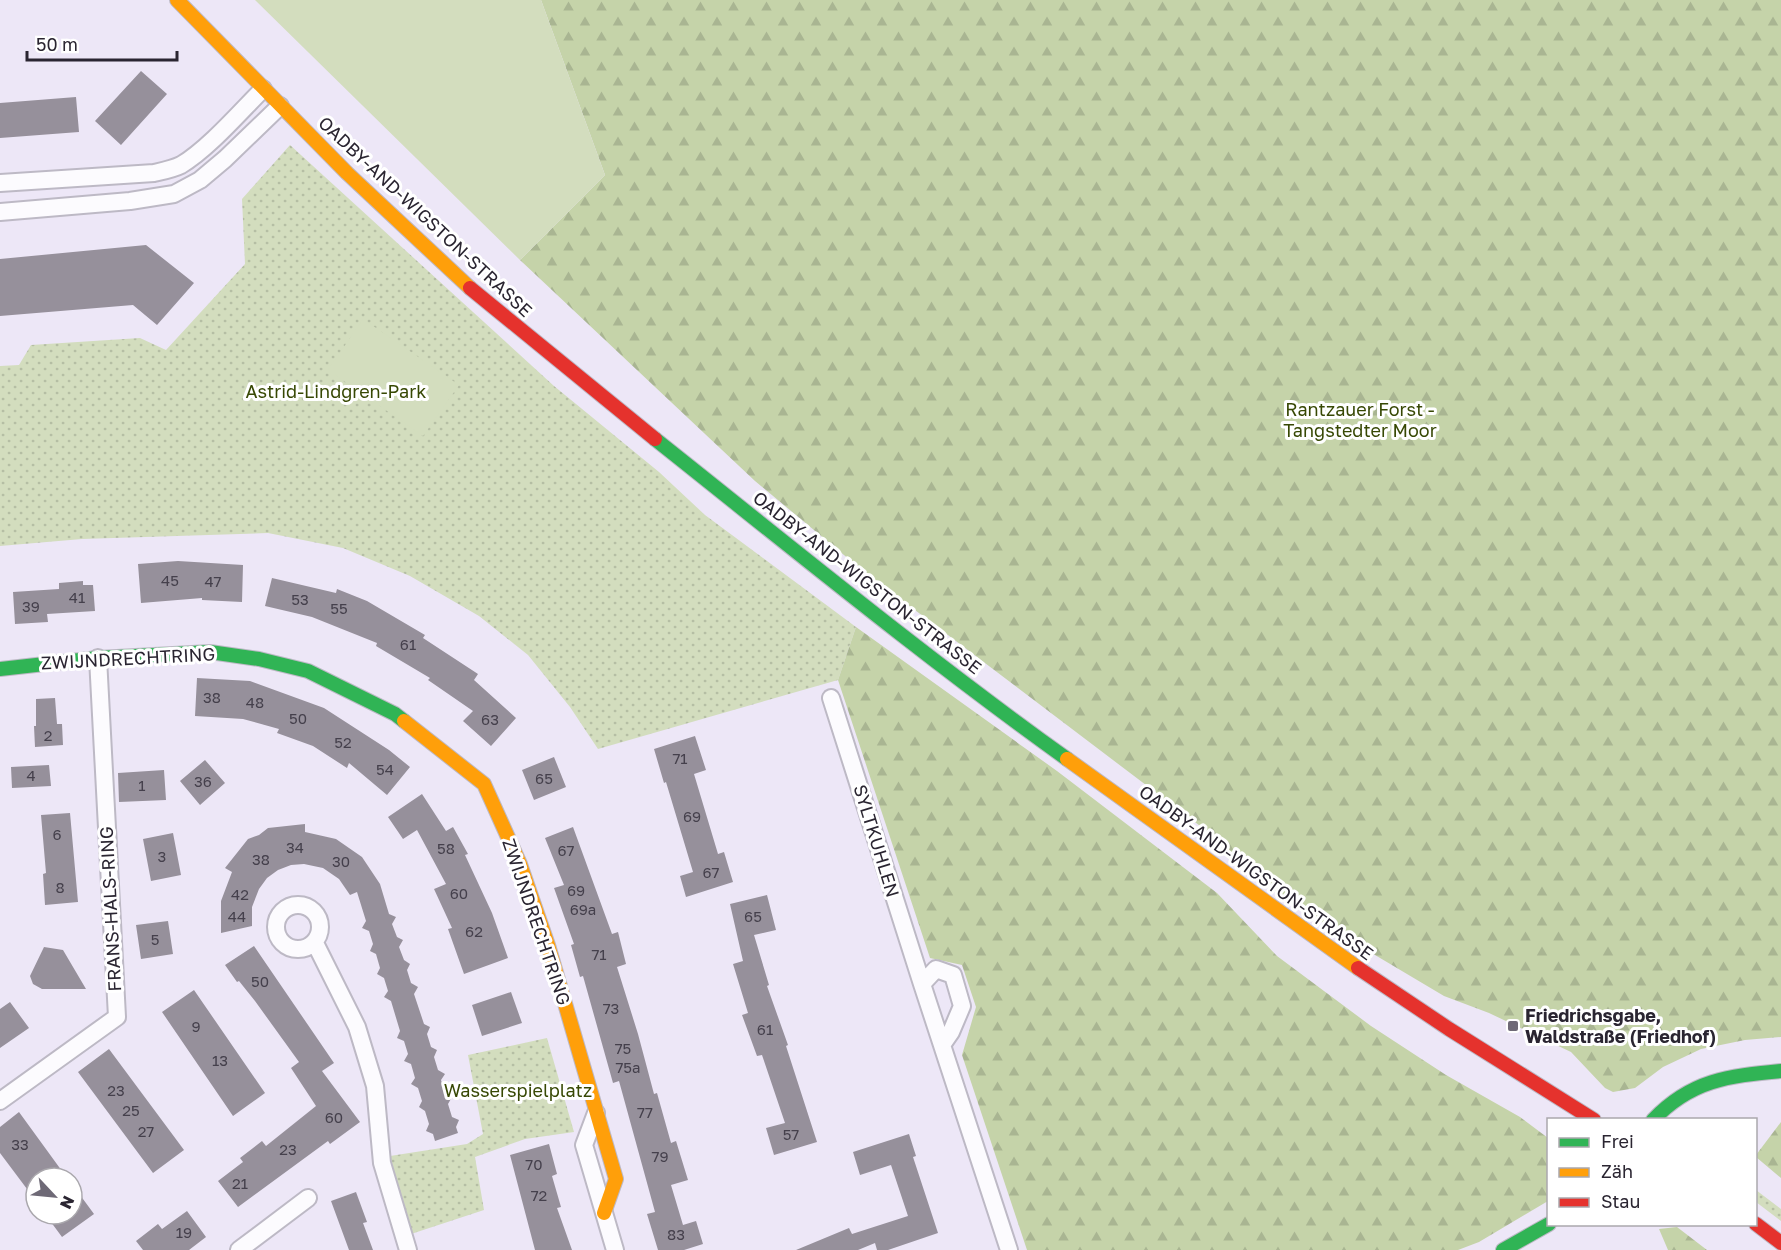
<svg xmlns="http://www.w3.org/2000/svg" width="1781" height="1250" font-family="'Golos Text',sans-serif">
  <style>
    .grass { fill: url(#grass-dots) }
    .forest { fill: url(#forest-firs) }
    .pitch { fill: #d3ddbe }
    .building { fill: #96909b }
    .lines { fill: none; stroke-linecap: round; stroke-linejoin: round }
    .street-casing { stroke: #bdb9c5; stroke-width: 20 }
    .fast-casing { stroke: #bdb9c5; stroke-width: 16 }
    .slow-casing { stroke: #bdb9c5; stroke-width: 16 }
    .jam-casing { stroke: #bdb9c5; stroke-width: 16 }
    .street { stroke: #fcfbfe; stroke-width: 16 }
    .fast { stroke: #30b455; stroke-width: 14 }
    .slow { stroke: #ff9f0a; stroke-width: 14 }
    .jam { stroke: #e5322d; stroke-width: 14 }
    .poi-dot { fill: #6e6976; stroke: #fff; stroke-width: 2 }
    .labels { text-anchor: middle; stroke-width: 6; stroke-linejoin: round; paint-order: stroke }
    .number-label { font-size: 15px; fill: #45404c }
    .street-label { font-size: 18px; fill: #2a2531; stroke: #fff }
    .park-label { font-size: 18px; fill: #374804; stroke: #fff }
    .poi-label { font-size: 18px; font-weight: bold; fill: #2a2531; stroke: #fff; text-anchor: start }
  </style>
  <defs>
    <pattern id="grass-dots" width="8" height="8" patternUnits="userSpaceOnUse" patternTransform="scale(1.5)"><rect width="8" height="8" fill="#d3ddbe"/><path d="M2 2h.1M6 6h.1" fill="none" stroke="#b5bea4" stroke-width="1.8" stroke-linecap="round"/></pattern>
    <pattern id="forest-firs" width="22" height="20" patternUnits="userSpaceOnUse" patternTransform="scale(1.5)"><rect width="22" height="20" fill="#c5d3a9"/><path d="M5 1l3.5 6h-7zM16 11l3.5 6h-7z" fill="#a9b592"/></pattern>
  </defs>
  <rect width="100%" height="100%" fill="#ede7f7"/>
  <!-- grass -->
  <path class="grass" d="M290 145 554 386 659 472 705 515 856 627 838 680 598 749 570 707 528 655 479 616 410 576 343 548 268 533 82 539 0 546V366L19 365 31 345 140 338 166 350 245 264 242 199Z
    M547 1038 574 1132 525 1139 475 1157 484 1210 411 1234 390 1156 467 1144 483 1134 468 1055Z
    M1756 1190 1781 1209V1221L1756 1202Z"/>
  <!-- forest -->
  <path class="forest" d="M541 0H1781V1037L1745 1040 1701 1049 1663 1067 1635 1088 1613 1092 1605 1088 1571 1052 1489 1013 1444 996 1338 933 1263 883 1212 835 862 570 755 481 520 260 605 175Z
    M856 627 1057 771 1217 893 1277 956 1371 1026 1446 1075 1520 1117 1548 1138V1201L1479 1242 1458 1250H1027L962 1055 976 1007 962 965 930 958 838 680Z
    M1781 1122V1178L1756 1157V1155Z
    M1677 1227 1707 1250H1668L1659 1229Z"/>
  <!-- pitch -->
  <path class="pitch" d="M255 0H541L605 175 520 260Z
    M363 319 459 385 423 436 328 370Z"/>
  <!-- building -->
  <path class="building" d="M141 71 167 94 121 145 95 121Z
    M76 97 79 132 0 138V103Z
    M146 245 194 283 157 325 133 305 0 316V259Z
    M178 561 243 565 242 602 202 600V598L141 603 138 564Z
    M272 578 336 593 337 589 367 601 425 635 423 638 478 674 474 680 516 718 491 746 463 721 473 711 428 680 430 678 376 646 377 643 312 617 265 606Z
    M83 581V585H93L95 611 47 614 48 622 15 624 13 592 59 589V583Z
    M197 678 250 681 324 708 389 750 410 767 387 795 349 763 347 768 313 746 277 733 279 729 243 719 195 716Z
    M55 698 57 724H62L63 745 35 747 34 726H36V699Z
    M695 736 706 770 694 774 718 854 724 852 733 882 686 897 680 876 693 872 666 782 664 783 654 749Z
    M554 757 566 787 534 800 522 770Z
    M205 760 225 783 200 805 180 781Z
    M49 765 51 786 12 788 11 767Z
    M164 770 166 800 119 802 118 773Z
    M422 794 446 831 453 827 468 854 465 855 492 913 508 958 464 974 448 929 452 928 434 889 446 884 417 830 403 839 388 817Z
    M70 813 78 902 45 905 43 874 46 873 41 815Z
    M305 824V832L336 839 362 857 380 884 389 914 396 917 392 924 397 937 403 940 399 947 404 960 410 964 407 970 411 983 418 987 414 994 424 1024 430 1027 427 1034 431 1047 437 1050 434 1057 438 1070 445 1074 441 1080 443 1087 446 1094 452 1097 448 1104 452 1117 459 1120 456 1127 458 1133 435 1141 433 1134 426 1131 429 1124 425 1111 419 1107 422 1101 418 1088 411 1084 415 1078 411 1064 404 1061 408 1054 404 1041 397 1038 400 1031 391 1001 384 997 388 991 384 978 377 974 380 968 376 954 370 951 373 944 369 931 362 928 366 921 357 892 350 895 339 879 323 868 304 864 291 865 278 870 267 878 259 889 252 907V926L221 933V901L232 872 225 868 248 839 259 835 268 828Z
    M573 827 612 934 618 932 626 964 617 967 638 1034 654 1094 657 1093 671 1143 676 1141 688 1180 671 1185 683 1225 696 1221 703 1244 684 1250H658L647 1214 655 1212 619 1081 613 1083 583 976 580 977 571 945 574 944 554 888 564 885 545 838Z
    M173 833 181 875 151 881 143 839Z
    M767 895 776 930 754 935 769 985 767 986 788 1045 786 1046 817 1142 774 1155 766 1128 785 1123 762 1055 757 1056 742 1015 748 1013 733 964 743 961 730 904Z
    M168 921 173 954 141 959 136 925Z
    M254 946 334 1063 322 1071 360 1122 330 1144 328 1141 238 1207 218 1181 243 1162 240 1158 262 1141 266 1146 316 1106 291 1068 299 1062 255 1001 239 981 237 982 225 965Z
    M44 947 63 950 86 989H42L33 984 30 976Z
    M194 990 265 1093 233 1116 162 1012Z
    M511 992 522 1023 482 1036 472 1005Z
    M10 1002 29 1028 0 1048V1009Z
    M109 1049 184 1150 153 1173 78 1072Z
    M19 1112 67 1178H36V1201L0 1153V1127Z
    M909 1134 916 1156 913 1157 938 1233 888 1250H877L875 1243 858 1250H796L849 1228 852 1234 908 1216 891 1165 860 1175 853 1152Z
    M549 1144 557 1174 552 1176 561 1207 557 1208 572 1250H535L510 1155Z
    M72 1184 94 1214 62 1237 45 1214H72Z
    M356 1192 367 1222 363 1223 373 1250H349L331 1201Z
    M187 1211 206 1237 189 1250H143L136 1241 158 1224 162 1229Z"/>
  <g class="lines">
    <defs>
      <path id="street" d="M0 183 154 173C163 171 173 169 181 165 208 149 240 112 263 89
        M0 212 130 201 174 194 200 180 225 159 280 106
        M831 698 922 984 1009 1250
        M276 927a22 22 0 1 1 44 0a22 22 0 1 1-44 0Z
        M315 943 357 1027 375 1086 382 1163 408 1250
        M922 984 936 969 953 975 962 1006 951 1032 942 1045
        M0 1101 117 1017 98 658
        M596 1113 584 1145 615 1250
        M239 1250 308 1198"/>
      <path id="fast" d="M655 439C791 547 926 658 1067 759
        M0 669 98 658 210 652 259 659 308 671 395 714 404 721
        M1653 1120C1691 1080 1728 1076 1781 1071
        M1503 1250 1549 1224"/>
      <path id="slow" d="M177 0 347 173 470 288
        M404 721 484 784 520 864 548 945 616 1179 604 1213
        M1067 759 1358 968"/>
      <path id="jam" d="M470 288 655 439
        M1358 968 1449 1029 1594 1120
        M1756 1224 1781 1243"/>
    </defs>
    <!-- street casing -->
    <use href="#street" class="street-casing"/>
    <!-- fast casing -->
    <use href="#fast" class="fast-casing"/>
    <!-- slow casing -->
    <use href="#slow" class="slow-casing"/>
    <!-- jam casing -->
    <use href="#jam" class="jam-casing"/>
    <!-- street -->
    <use href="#street" class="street"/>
    <!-- fast -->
    <use href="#fast" class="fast"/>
    <!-- slow -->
    <use href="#slow" class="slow"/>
    <!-- jam -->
    <use href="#jam" class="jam"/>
  </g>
  <!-- markers -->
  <rect class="poi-dot" x="1507" y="1020" width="12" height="12" rx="3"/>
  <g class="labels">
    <!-- number labels -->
    <g class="number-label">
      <text x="170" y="586">45</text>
      <text x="213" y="587">47</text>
      <text x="77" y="603">41</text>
      <text x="300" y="605">53</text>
      <text x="31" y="612">39</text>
      <text x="339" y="614">55</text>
      <text x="408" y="650">61</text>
      <text x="212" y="703">38</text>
      <text x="255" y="708">48</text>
      <text x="298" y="724">50</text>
      <text x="490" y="725">63</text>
      <text x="48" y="741">2</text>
      <text x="343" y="748">52</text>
      <text x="680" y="764">71</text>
      <text x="385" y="775">54</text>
      <text x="31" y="781">4</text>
      <text x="544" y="784">65</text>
      <text x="203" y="787">36</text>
      <text x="142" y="791">1</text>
      <text x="692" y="822">69</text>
      <text x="57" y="840">6</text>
      <text x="295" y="853">34</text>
      <text x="446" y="854">58</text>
      <text x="566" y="856">67</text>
      <text x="162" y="862">3</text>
      <text x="261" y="865">38</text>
      <text x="341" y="867">30</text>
      <text x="711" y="878">67</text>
      <text x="60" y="893">8</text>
      <text x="576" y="896">69</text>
      <text x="459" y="899">60</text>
      <text x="240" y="900">42</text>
      <text x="583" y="915">69a</text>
      <text x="237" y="922">44</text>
      <text x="753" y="922">65</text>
      <text x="474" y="937">62</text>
      <text x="155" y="945">5</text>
      <text x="599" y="960">71</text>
      <text x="260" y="987">50</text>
      <text x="611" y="1014">73</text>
      <text x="196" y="1032">9</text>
      <text x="765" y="1035">61</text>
      <text x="623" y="1054">75</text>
      <text x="220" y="1066">13</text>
      <text x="628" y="1073">75a</text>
      <text x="116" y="1096">23</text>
      <text x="131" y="1116">25</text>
      <text x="645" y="1118">77</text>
      <text x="334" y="1123">60</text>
      <text x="146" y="1137">27</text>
      <text x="791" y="1140">57</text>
      <text x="20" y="1150">33</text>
      <text x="288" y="1155">23</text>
      <text x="660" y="1162">79</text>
      <text x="534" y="1170">70</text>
      <text x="240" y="1189">21</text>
      <text x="539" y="1201">72</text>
      <text x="184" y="1238">19</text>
      <text x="676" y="1240">83</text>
    </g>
    <!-- street labels -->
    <g class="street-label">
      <text transform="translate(425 217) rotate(43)" y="6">OADBY-AND-WIGSTON-STRASSE</text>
      <text transform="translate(867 583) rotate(38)" y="6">OADBY-AND-WIGSTON-STRASSE</text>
      <text transform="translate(128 659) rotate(-3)" y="6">ZWIJNDRECHTRING</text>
      <text transform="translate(876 841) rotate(73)" y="6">SYLTKUHLEN</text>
      <text transform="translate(1256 873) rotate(36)" y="6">OADBY-AND-WIGSTON-STRASSE</text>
      <text transform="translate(111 909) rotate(-93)" y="6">FRANS-HALS-RING</text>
      <text transform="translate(536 922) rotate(71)" y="6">ZWIJNDRECHTRING</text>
    </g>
    <!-- park labels -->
    <g class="park-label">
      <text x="336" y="398">Astrid-Lindgren-Park</text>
      <text x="1360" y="416">Rantzauer Forst -<tspan x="1360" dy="21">Tangstedter Moor</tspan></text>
      <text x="518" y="1097">Wasserspielplatz</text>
    </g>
    <!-- poi labels -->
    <g class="poi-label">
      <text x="1525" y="1022">Friedrichsgabe,<tspan x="1525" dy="21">Waldstraße (Friedhof)</tspan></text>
    </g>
  </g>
  <!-- legend -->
  <rect x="1547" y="1118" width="210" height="108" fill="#ffffff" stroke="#aaa8ad" stroke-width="1.5"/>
  <rect x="1559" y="1138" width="30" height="9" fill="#30b455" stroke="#aaa8ad" stroke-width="1.5"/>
  <text x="1601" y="1148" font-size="18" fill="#2a2531">Frei</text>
  <rect x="1559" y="1168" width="30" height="9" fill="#ff9f0a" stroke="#aaa8ad" stroke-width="1.5"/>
  <text x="1601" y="1178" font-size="18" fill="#2a2531">Zäh</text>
  <rect x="1559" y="1198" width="30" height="9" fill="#e5322d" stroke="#aaa8ad" stroke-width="1.5"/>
  <text x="1601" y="1208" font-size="18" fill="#2a2531">Stau</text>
  <!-- north arrow -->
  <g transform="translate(54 1196) rotate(116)"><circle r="28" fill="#ffffff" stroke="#aaa8ad" stroke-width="1.5"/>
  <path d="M0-4.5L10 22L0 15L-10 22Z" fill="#6e6976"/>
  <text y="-9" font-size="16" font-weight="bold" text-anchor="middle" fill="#2a2531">N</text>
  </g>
  <!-- scale -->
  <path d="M27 51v9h150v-9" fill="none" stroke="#2a2531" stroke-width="3"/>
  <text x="36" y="51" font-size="18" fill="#2a2531" stroke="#ffffff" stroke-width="4.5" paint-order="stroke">50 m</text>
</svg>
